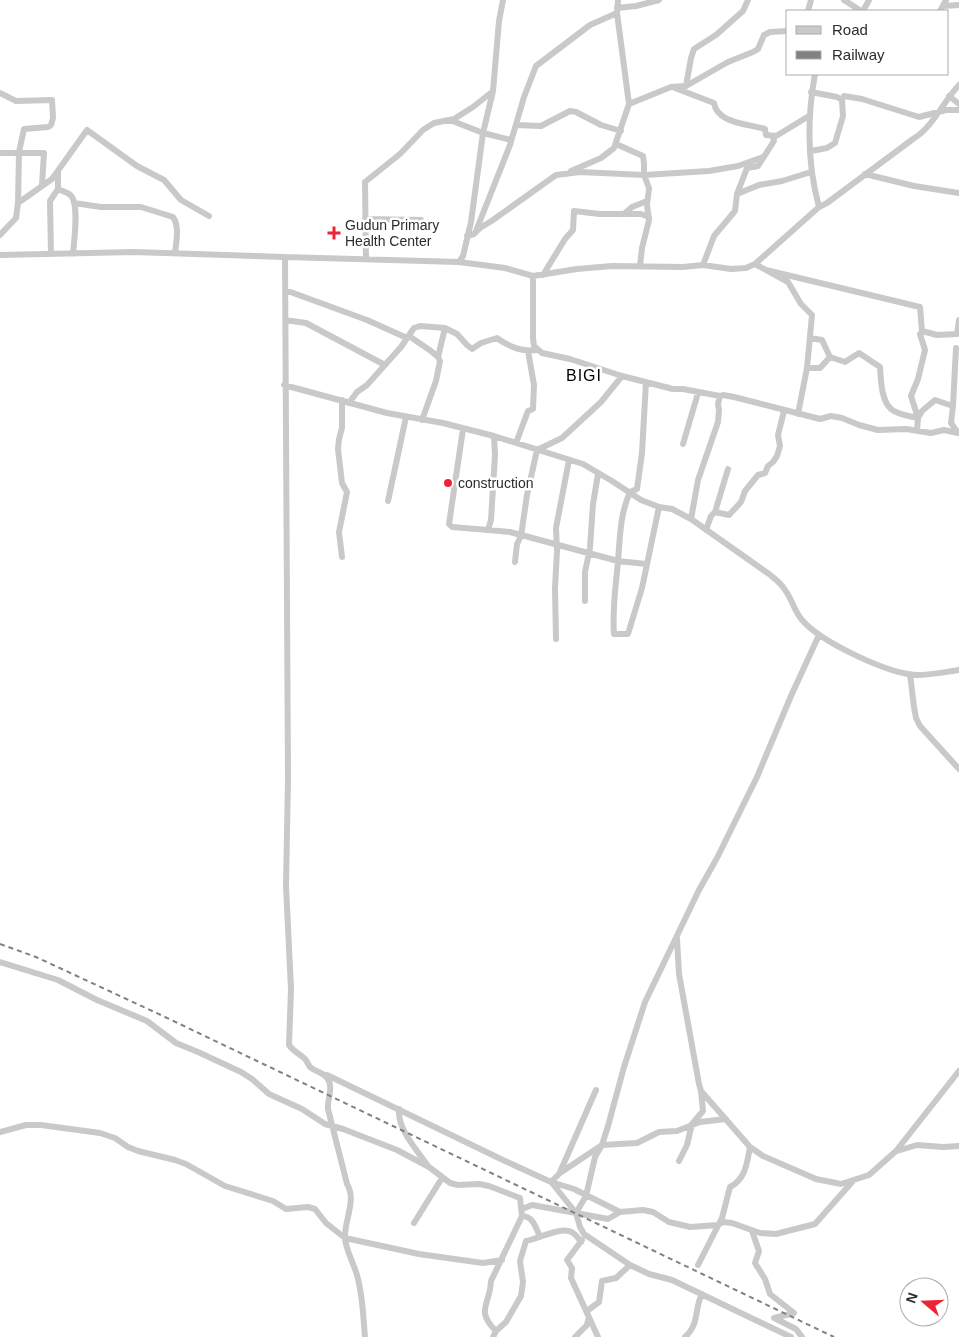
<svg xmlns="http://www.w3.org/2000/svg" width="959" height="1337" font-family="Arial,sans-serif">
  <style>
    .lines { fill: none; stroke-linecap: round; stroke-linejoin: round }
    .street { stroke: #c9c9c9; stroke-width: 6 }
    .rail { stroke: #818181; stroke-width: 2; stroke-dasharray: 5 4; stroke-linecap: butt }
    .poi-dot { fill: #ec2436; stroke: #fff; stroke-width: 2 }
    .labels { text-anchor: middle; stroke-width: 5; stroke-linejoin: round; paint-order: stroke }
    .poi-label { font-size: 14px; fill: #2c2c2c; stroke: #fff; text-anchor: start }
    .quarter-label { font-size: 16px; letter-spacing: 1px; fill: #000; stroke: #fff }
  </style>
  <rect width="100%" height="100%" fill="#fff"/>
  <g class="lines">
    <!-- street -->
    <path class="street" d="M844 0 861 11
      M943 6 959 5
      M617 8 636 6 659 0
      M808 11 811 0
      M863 11 869 0
      M940 11 946 0
      M815 74C807 118 807 163 819 207
      M686 86 691 58 694 49 716 35 743 11 748 0
      M675 88 714 103C717 124 750 124 765 129L766 135 776 136 809 116
      M811 92 837 97 842 100
      M0 93 16 101 52 100 53 118 51 125 48 127 24 129 19 152 18 203 16 218 0 235
      M949 96 959 104
      M842 100 844 96 862 99 919 117 946 110H959
      M629 104 671 87 686 86 728 62 753 52 758 49 764 35 770 32 788 31
      M450 120 483 133 511 140
      M516 125 541 126 570 111 576 112 601 125 621 131
      M616 144 643 156 644 163V175L649 188 647 205 649 220 642 248 640 266
      M811 151 827 148 835 143 843 116 842 100
      M0 153H44L42 185
      M571 171 601 158 614 148 629 104 617 13 618 0
      M58 172V189C63 192 69 192 72 197 79 208 74 240 73 254
      M865 174 914 186 959 193
      M737 194 759 185 782 181 811 172
      M18 203 52 179 87 130 137 166 164 180 181 200 209 216
      M74 203 101 207H141L173 217C180 227 176 242 175 253
      M624 214 632 207 647 201
      M365 219 421 220
      M476 231 510 145 524 97 536 66 590 25 617 13
      M467 236 474 234 480 228 493 220 556 175 580 172 644 175 709 171 738 166 763 157
      M51 254 50 201 58 189
      M0 255 134 252 285 257 288 779 286 886 291 989 289 1045C293 1051 298 1053 304 1058 307 1060 308 1065 310 1067 317 1073 325 1072 329 1081 333 1090 327 1099 328 1109L347 1184C357 1200 344 1221 345 1238 345 1248 354 1264 357 1275 363 1296 363 1316 365 1337
      M285 257 459 262 505 268 533 276 577 269 612 266 683 267 703 265 731 269 746 268 755 264 819 207 827 203 913 139C934 126 942 103 959 85
      M366 259 365 182 400 154 423 130 434 123 454 119 473 107 492 92
      M459 262 463 256 471 222 483 133 493 91 499 21 503 0
      M755 264 788 282 801 304 812 315 807 368 798 414
      M703 265 714 236 735 211 737 194 747 168 758 166 774 141 773 137
      M766 270 920 307 922 331 937 335 957 334 959 320
      M543 275 565 239 573 230 574 211 600 214H641L649 217
      M533 276V338L534 346 542 353 570 359 622 376 673 389H683L720 396 723 395 734 397 820 419 831 416 842 418 859 425 878 430 906 429 931 433 944 430 958 433
      M285 290 367 320 407 338
      M285 320 306 323 385 365
      M409 336 431 351 438 357 440 361 436 381 422 420
      M810 338 822 340 830 357 845 362 859 353 880 367C881 380 881 400 891 409 898 415 910 416 918 418L922 411 935 400 953 406 951 423 958 433
      M438 357 445 328
      M807 368H820L830 357
      M646 382 642 453 637 489 630 492C620 514 620 537 618 561 616 585 612 609 614 634H628L642 588 659 507
      M284 385 387 413 443 423 494 436 583 464 612 481 641 500 659 507 672 509 691 519 769 574C775 579 781 583 785 590 792 599 794 611 802 620 821 642 888 674 917 675 931 675 945 672 959 670
      M349 403 357 392 367 385 401 347 414 328 420 326 445 328 457 334 467 345 472 349 481 343 497 338C509 347 522 352 537 350
      M953 406 956 348
      M463 429 449 524 452 527 488 530 491 520 495 455 494 436
      M917 431 918 418 911 396 918 379 925 350 920 334
      M516 443 528 411 533 409 534 385 528 351
      M683 444 698 393
      M388 501 406 417
      M715 512 728 469
      M691 519 698 480 718 422 719 410 718 404 720 396
      M488 530 510 532 618 561 646 564
      M706 530 711 516 715 512 729 515 741 502 745 491 758 475 765 473 768 466 773 462 777 456 780 446 778 435 784 411
      M342 557 339 532 347 492 342 483 338 449 339 439 342 428V400
      M515 562 517 544 521 536 527 495 537 450 562 438 601 402 622 376
      M585 601V572L590 548 593 504 598 474
      M556 639 555 588 557 551 556 528 569 460
      M910 674 914 707 916 718 920 726 959 769
      M677 939 679 974 699 1084 701 1091 750 1147 763 1156 816 1179 841 1184 869 1175 896 1151 959 1071
      M0 962 58 980 97 1000 147 1021 176 1043 198 1052 241 1072 252 1079 269 1094 302 1109 325 1124 343 1129 397 1150 429 1167 450 1183 458 1185 479 1184 489 1186 520 1198 522 1216 491 1281C490 1305 475 1310 496 1331
      M327 1075 505 1161 551 1182 574 1189 620 1212
      M399 1109C397 1129 417 1150 428 1166
      M0 1132 26 1125H41L100 1133 115 1138 128 1147 138 1151 175 1160 186 1164 225 1186 273 1201 286 1209 308 1207 315 1209 326 1223 345 1238 419 1254 483 1263 502 1260
      M897 1151 917 1145 943 1147 959 1146
      M679 1161 687 1145 692 1124 703 1111 701 1091
      M560 1172 596 1090
      M551 1182 560 1173 602 1145 637 1143 659 1132 677 1131 700 1122 726 1119
      M522 1209 532 1205 576 1213 552 1183
      M576 1213 586 1196 595 1157 602 1145 608 1126 624 1067 645 1002 699 890 717 858 757 777 791 696 819 635
      M522 1216C533 1216 536 1228 540 1237
      M414 1223 442 1178
      M752 1231 759 1251 755 1263 765 1279 770 1294 794 1313 774 1318
      M582 1240 567 1260 572 1268 571 1278 598 1337
      M698 1265 722 1218 730 1187C746 1179 747 1162 750 1147
      M587 1311 599 1302 602 1281 616 1278 630 1265
      M776 1319 796 1329 802 1337
      M493 1337 496 1331 506 1322 521 1296 523 1282 520 1261 526 1241C538 1239 563 1225 573 1233 576 1235 579 1239 581 1242
      M575 1337 587 1325 588 1320
      M685 1337C700 1324 694 1308 702 1294
      M791 1337 672 1280 649 1274 630 1265 584 1234 580 1227 576 1213 608 1219 620 1212 643 1210 653 1212 669 1222 690 1227 718 1225 723 1222 732 1223 760 1233 776 1234 815 1224 853 1181"/>
    <!-- rail -->
    <path class="rail" d="M0 944 36 957 163 1016 834 1337"/>
  </g>
  <!-- markers -->
  <g class="poi-dot">
    <path d="M331.5 225.5h5v5h5v5h-5v5h-5v-5h-5v-5h5z"/>
    <circle cx="448" cy="483" r="5"/>
  </g>
  <g class="labels">
    <!-- poi labels -->
    <g class="poi-label">
      <text x="345" y="230">Gudun Primary<tspan x="345" dy="16">Health Center</tspan></text>
      <text x="458" y="488">construction</text>
    </g>
    <!-- quarter labels -->
    <g class="quarter-label">
      <text x="584" y="381">BIGI</text>
    </g>
  </g>
  <!-- legend -->
  <rect x="786" y="10" width="162" height="65" fill="#ffffff" stroke="#ababab"/>
  <rect x="796" y="26" width="25" height="8" fill="#c9c9c9" stroke="#ababab"/>
  <text x="832" y="35" font-size="15" fill="#2c2c2c">Road</text>
  <rect x="796" y="51" width="25" height="8" fill="#818181" stroke="#ababab"/>
  <text x="832" y="60" font-size="15" fill="#2c2c2c">Railway</text>
  <!-- north arrow -->
  <g transform="translate(924 1302) rotate(289)"><circle r="24" fill="#ffffff" stroke="#ababab"/>
  <path d="M0-4L9 19L0 12L-9 19Z" fill="#ec2436"/>
  <text y="-8" font-size="14" font-weight="bold" text-anchor="middle" fill="#2c2c2c">N</text>
  </g>
</svg>
